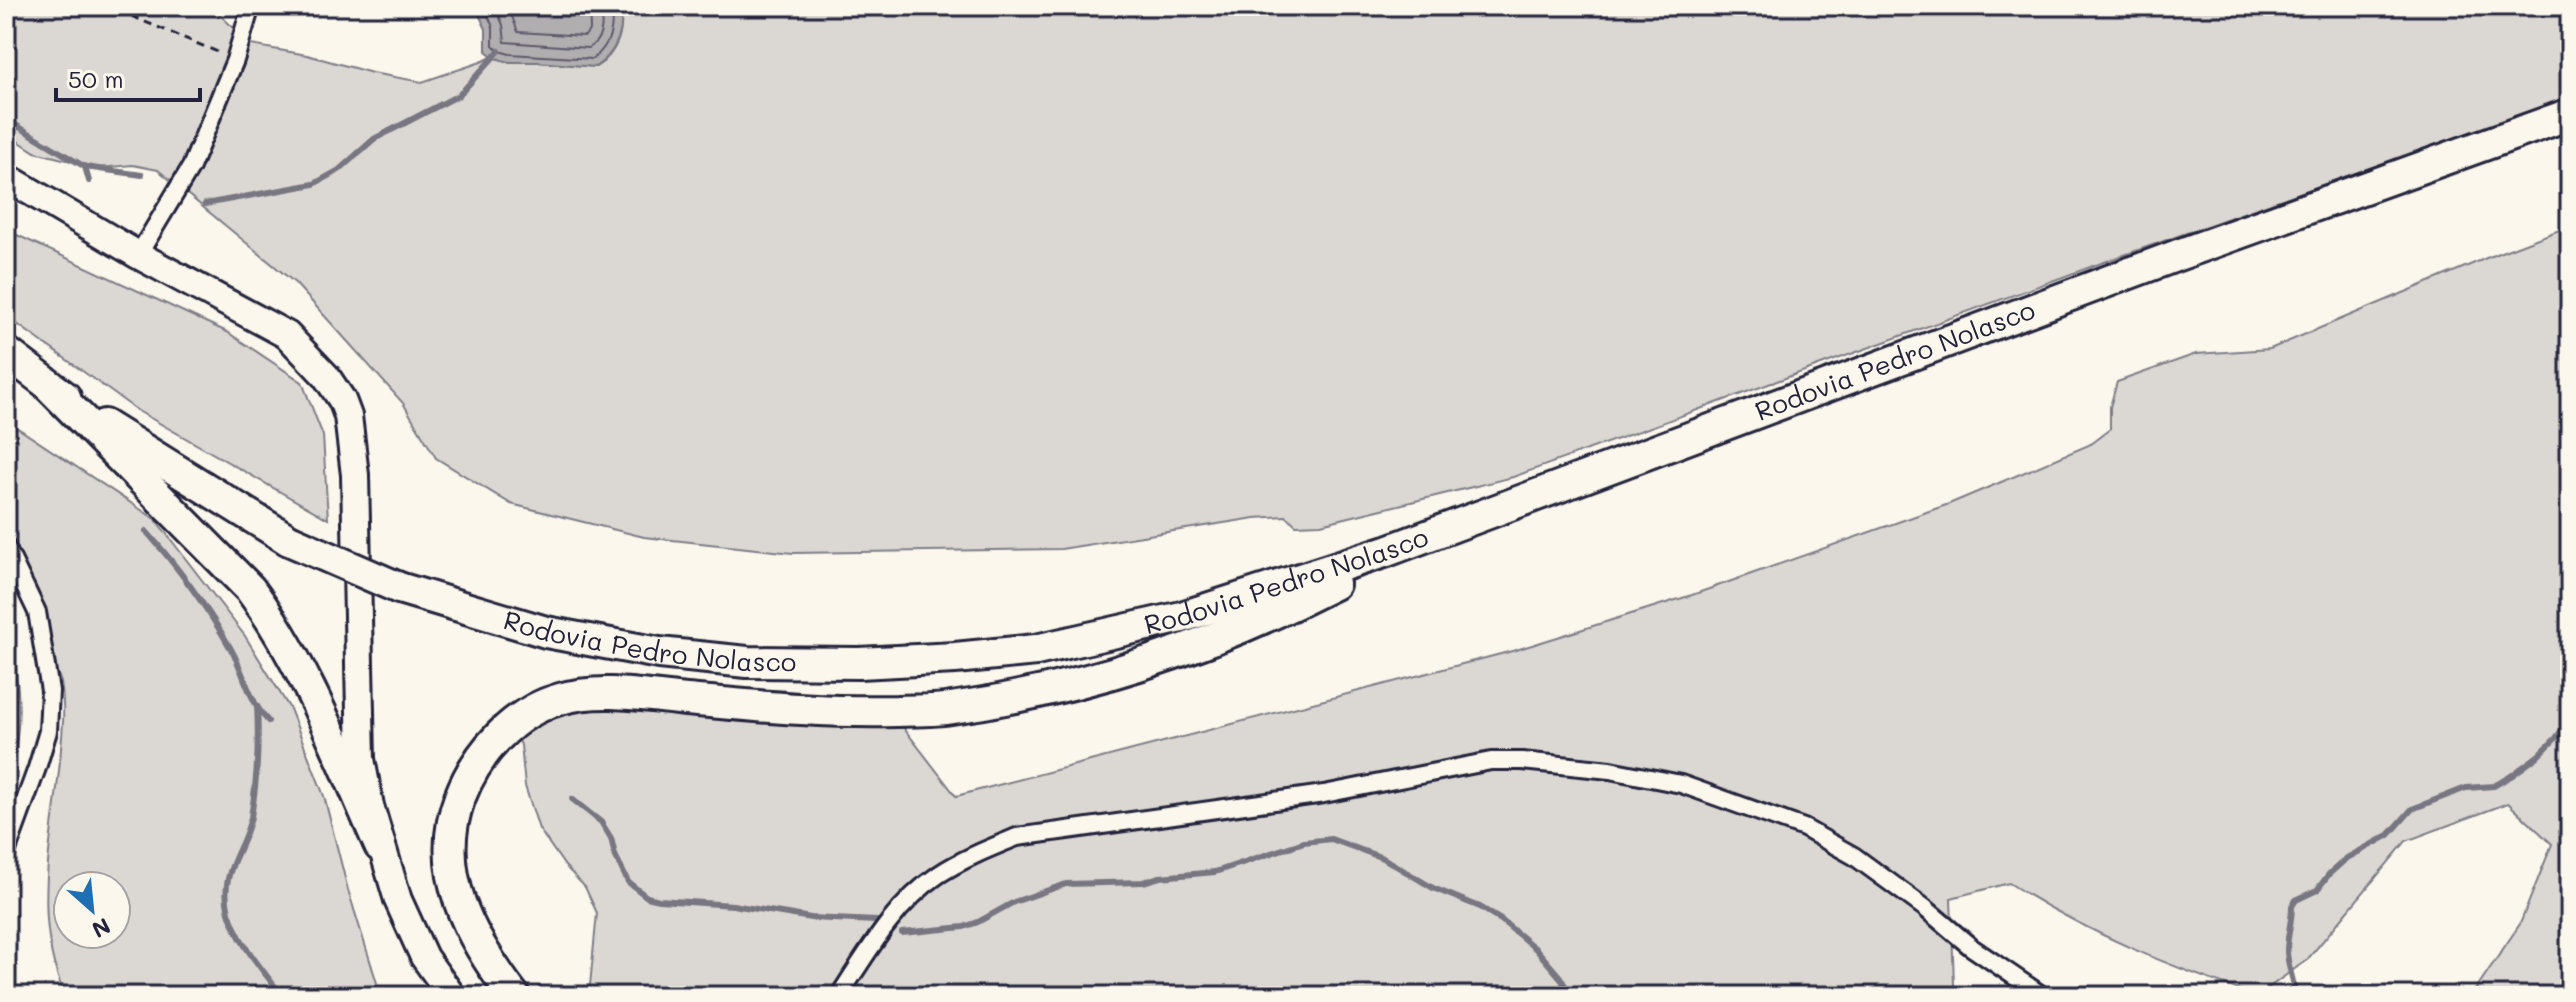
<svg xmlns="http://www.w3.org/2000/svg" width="2576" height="1002" font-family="Mali,sans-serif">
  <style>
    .green { fill: #dbd8d3; stroke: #7e7d87; stroke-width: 2; fill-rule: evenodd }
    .water { fill: #b1aeb0; stroke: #787681; stroke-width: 2 }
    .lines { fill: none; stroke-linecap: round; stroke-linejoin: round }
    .shore { stroke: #5b5a6a; stroke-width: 2 }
    .stream { stroke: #787681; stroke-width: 6 }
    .street-casing { stroke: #22223b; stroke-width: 22 }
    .primary-casing { stroke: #22223b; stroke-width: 32 }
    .highway-casing { stroke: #22223b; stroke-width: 36 }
    .path { stroke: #22223b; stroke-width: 3; stroke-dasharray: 8 6; stroke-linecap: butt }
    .street { stroke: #fbf7ec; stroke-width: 16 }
    .primary { stroke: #fbf7ec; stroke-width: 26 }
    .highway { stroke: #fbf7ec; stroke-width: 30 }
    .highway-bridge-casing { stroke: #22223b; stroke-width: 36; stroke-linecap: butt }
    .highway-bridge { stroke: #fbf7ec; stroke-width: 30 }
    .labels { text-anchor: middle; stroke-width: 6; stroke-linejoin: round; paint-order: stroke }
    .street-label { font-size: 26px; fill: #22223b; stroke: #fbf7ec }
  </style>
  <rect width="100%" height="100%" fill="#fbf7ec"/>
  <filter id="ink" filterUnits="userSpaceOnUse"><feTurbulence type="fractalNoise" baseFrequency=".0125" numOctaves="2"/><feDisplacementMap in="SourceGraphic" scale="16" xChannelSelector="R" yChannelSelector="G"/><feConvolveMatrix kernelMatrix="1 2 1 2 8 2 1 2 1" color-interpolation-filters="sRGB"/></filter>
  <g filter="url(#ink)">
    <!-- green -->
    <path class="green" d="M6 6H215L216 11 251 45 307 55 372 73 422 82 481 62 493 56 509 62H538L596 67C616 55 627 29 618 6H2570V97L2093 266 1513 477 1321 524 1296 525 1286 516 1255 518 1061 549 793 553 644 537 511 504 436 458 403 403 295 283 158 170 133 165 99 168 35 152 6 133Z
      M2570 226V996H2471L2520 924 2552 844 2508 803 2406 841 2307 960 2257 996C2168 966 2089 934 2009 883L1951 898 1954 985 1959 996H589L597 913 585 887 565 866 539 829 525 786 521 745 510 722 602 696 895 717 956 796 1516 650 1692 595 1949 504 2089 445 2110 429V407L2117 382 2196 354 2270 349 2496 254Z
      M6 230 227 332 302 382 323 436 328 519 138 411 6 316Z
      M6 423 19 429 155 519 245 636 290 709 324 796 348 890 381 996H65C29 912 55 834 61 749 63 726 65 705 61 682L6 546ZM68 886H116V934H68Z
      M6 627C23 685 23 732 6 791Z"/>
    <!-- water -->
    <path class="water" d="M475 6H618C627 29 615 55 595 67L538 62H509L495 58 486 51V29Z"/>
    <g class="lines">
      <!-- shore -->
      <path class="shore" d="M484 6 493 27V45L499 51 510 54 593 59C611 44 614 29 611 6
        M495 6 503 25 505 42 588 48C605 38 602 24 601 6
        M508 6 518 32 585 36 590 29 589 6"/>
      <!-- stream -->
      <path class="stream" d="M6 119 85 167 142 175
        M85 167 89 181
        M205 204 314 184 339 170 374 139 459 95 499 51
        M146 531C178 567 207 607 231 649 244 672 249 701 268 721
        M2570 660 2565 674 2570 683
        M257 706C259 742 257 781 251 817 244 851 218 873 229 912 238 943 264 971 282 996
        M572 799 601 822 611 838 615 855 628 882 647 897 659 900 733 905 811 918 877 921
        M902 933 964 927 978 922 1014 902 1066 884 1143 882 1160 877 1215 872 1304 842 1331 839 1383 858 1433 888 1480 907 1501 920 1536 949 1560 977 1571 996
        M2295 996C2295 981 2287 966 2287 951 2287 936 2292 921 2292 906L2296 900 2317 890 2329 874 2347 858 2389 835 2412 809 2466 788 2494 786 2511 776 2538 756 2559 735 2568 723 2570 702"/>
      <defs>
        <path id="street" d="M138 255 191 167 235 60 251 6
          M6 547 37 612 50 691 48 731 37 768 6 853
          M839 996C867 953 894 905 938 875 962 859 990 848 1017 837L1324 794 1491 761H1522L1610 770 1681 784 1804 828 1854 856 1925 908 1971 947 2043 996"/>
        <path id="primary" d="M6 177 138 255 287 335 326 376 342 400 348 416 355 475 361 759 370 806 398 900 424 957 452 996"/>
        <g id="highway">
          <path d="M6 352 65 397"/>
          <path d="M50 387 250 589C305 663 342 761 380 846"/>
          <path d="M104 425 289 540"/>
          <path id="s1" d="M399 588 546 632 659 653 747 662 859 663 955 658 1036 650 1182 617 1387 551 2178 255 2570 114"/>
          <path d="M514 996C470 938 432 871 460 797 477 753 513 712 560 699 601 687 645 696 686 700 756 706 826 713 897 711 913 710 929 711 945 709 1081 690 1212 647 1334 584"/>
        </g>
      </defs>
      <!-- street casing -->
      <use href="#street" class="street-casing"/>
      <!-- primary casing -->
      <use href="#primary" class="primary-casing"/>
      <!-- highway casing -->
      <use href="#highway" class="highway-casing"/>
      <!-- path -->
      <path class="path" d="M77 6 131 16 220 53"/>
      <!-- street -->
      <use href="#street" class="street"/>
      <!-- primary -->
      <use href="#primary" class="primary"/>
      <!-- highway -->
      <use href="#highway" class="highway"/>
      <defs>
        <path id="highway-bridge" d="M289 540 399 588"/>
      </defs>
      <!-- highway-bridge casing -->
      <use href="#highway-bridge" class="highway-bridge-casing"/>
      <!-- highway-bridge -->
      <use href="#highway-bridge" class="highway-bridge"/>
    </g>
  </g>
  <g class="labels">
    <!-- street labels -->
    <g class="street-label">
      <text dy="9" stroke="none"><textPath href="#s1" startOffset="1554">Rodovia Pedro Nolasco</textPath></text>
      <text dy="9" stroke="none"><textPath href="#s1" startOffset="906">Rodovia Pedro Nolasco</textPath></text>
      <text dy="9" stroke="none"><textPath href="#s1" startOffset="258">Rodovia Pedro Nolasco</textPath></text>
    </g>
  </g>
  <!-- margin -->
  <rect width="2576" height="1002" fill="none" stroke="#fbf7ec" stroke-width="32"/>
  <rect x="16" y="16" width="2544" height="970" fill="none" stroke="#22223b" stroke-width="3" filter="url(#ink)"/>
  <!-- north arrow -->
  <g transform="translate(92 910) rotate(153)"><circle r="38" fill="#fbf7ec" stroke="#a4a2a5" stroke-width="2"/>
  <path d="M0-6L14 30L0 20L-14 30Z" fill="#1f6fb2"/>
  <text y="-12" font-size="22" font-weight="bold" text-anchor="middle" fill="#22223b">N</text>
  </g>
  <!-- scale -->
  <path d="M56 88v12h144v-12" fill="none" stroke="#22223b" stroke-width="4"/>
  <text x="68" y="88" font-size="24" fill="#22223b" stroke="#fbf7ec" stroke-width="6" paint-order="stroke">50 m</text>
</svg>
